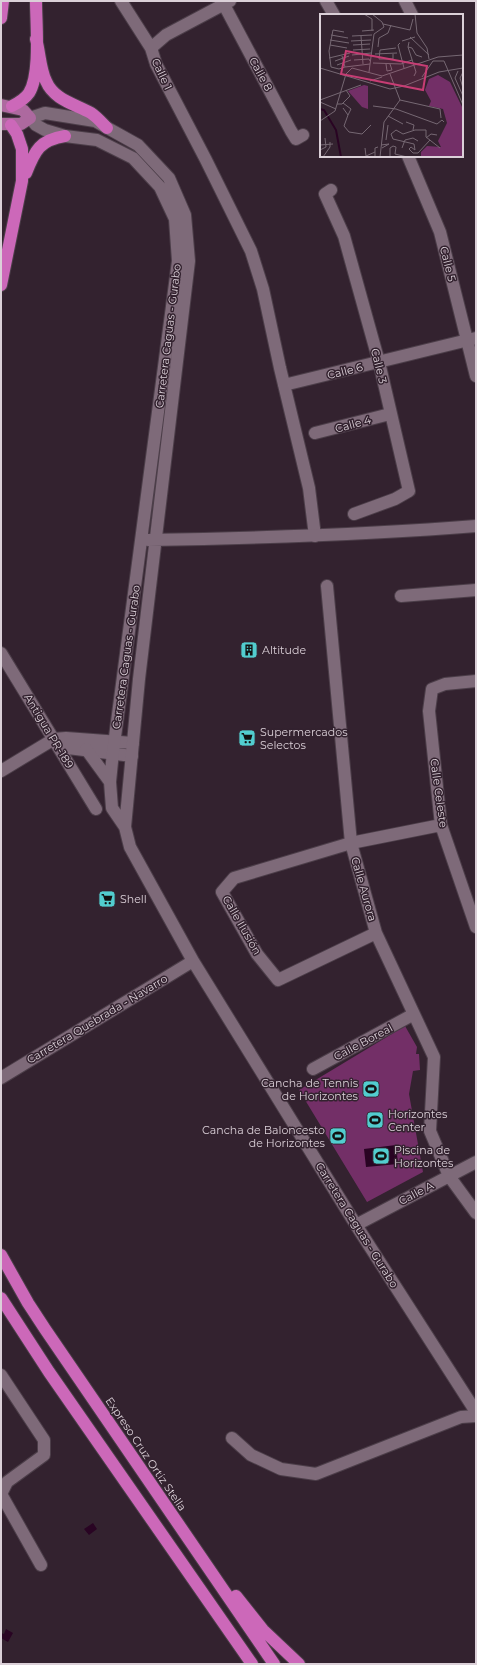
<svg xmlns="http://www.w3.org/2000/svg" width="477" height="1665" viewBox="0 0 477 1665" font-family="Montserrat,sans-serif">
	<rect width="100%" height="100%" fill="#33222f"/>
	<path fill="#732f67" d="M405 1026 417 1047 416 1054H419L420 1070 413 1071 409 1094 423 1172 367 1202 299 1090Z"/>
	<path fill="#290423" d="M396 1145 398 1164 366 1167 364 1149Z
		M93 1523 97 1529 89 1535 84 1529Z
		M6 1629 13 1633 8 1642 1 1638V1633L4 1634Z"/>
	<g fill="none" stroke-linecap="round" stroke-linejoin="round">
		<g stroke="#4c3e49" stroke-width="14">
			<path id="street" d="M121 1 151 48
				M222 1 291 131 296 139 303 135
				M230 1 166 35 151 48 156 64 206 160 251 251 263 289 280 368 309 488 315 536
				M326 1 334 15
				M405 1 412 15
				M408 156 440 232 476 376
				M331 190 325 194 344 236 379 362 409 491 395 499 354 514
				M284 385 476 338
				M315 433 390 414
				M327 586 351 843 376 933 434 1057 430 1131 449 1176 476 1213
				M401 596 476 590
				M1 653 96 809
				M476 681 445 684 432 689 429 711 441 825 476 927
				M132 756 68 748 54 739 66 738 133 743
				M1 771 54 739
				M376 933 278 980 257 954 222 892 234 878 351 843 441 825
				M313 1069 414 1014
				M356 1225 476 1162
				M1 1375 44 1440V1455L7 1482 1 1494 41 1565
				M232 1438 251 1455 281 1469 316 1474 461 1417 476 1416"/>
		</g>
		<g stroke="#4c3e49" stroke-width="14">
			<path id="secondary" d="M148 540C257 538 367 535 476 526
				M86 749 110 782
				M125 827 139 679 189 261 185 215 169 178 138 145 95 121 45 113 30 118 36 125 45 130 65 136 97 140 133 158 160 187 175 219 178 261 113 752 110 782 112 808 125 827 130 847 193 961 356 1225 476 1412
				M1 1078 193 961"/>
		</g>
		<g stroke="#4c3e49" stroke-width="14">
			<path id="primary" d="M1 105 23 110 30 118 21 124H1"/>
		</g>
		<g stroke="#4c3e49" stroke-width="14">
			<path id="highway" d="M1 18 3 1
				M36 39C40 53 40 69 46 81 54 100 75 104 91 113 97 117 102 123 107 128
				M12 106C18 103 25 99 29 93 41 74 36 24 36 1
				M26 173C35 150 40 140 65 136
				M1 285 22 181V149L17 134 11 125
				M1 1255 28 1303 45 1329 274 1664
				M1 1298 49 1372 252 1664
				M236 1596 263 1630 299 1664"/>
		</g>
		<use href="#street" stroke="#7e6a79" stroke-width="12"/>
		<use href="#secondary" stroke="#7e6a79" stroke-width="12"/>
		<use href="#primary" stroke="#ad699f" stroke-width="12"/>
		<use href="#highway" stroke="#cc68b9" stroke-width="12"/>
	</g>
	<defs>
		<g id="building-square" transform="scale(0.9)"><rect x="-9" y="-9" width="18" height="18" rx="4" fill="#52cdcf" stroke="#33222f"/><path d="M-4-6H4V6H1V3H-1V6H-4ZM-2.5-4.3h1.7v1.8h-1.7ZM.8-4.3h1.7v1.8H.8ZM-2.5-1h1.7V.8h-1.7ZM.8-1h1.7V.8H.8Z" fill="#111"/></g>
		<g id="supermarket-square" transform="scale(0.9)"><rect x="-9" y="-9" width="18" height="18" rx="4" fill="#52cdcf" stroke="#33222f"/><path d="M-6-5.5h2.5l.6 2H6L4.5 2H-2.5L-4.4-4H-6ZM-1.5 3.2a1.3 1.3 0 1 0 .1 0ZM3 3.2a1.3 1.3 0 1 0 .1 0Z" fill="#111"/></g>
		<g id="stadium-square" transform="scale(0.9)"><rect x="-9" y="-9" width="18" height="18" rx="4" fill="#52cdcf" stroke="#33222f"/><path d="M0-5a6.5 5 0 1 0 0 10a6.5 5 0 1 0 0-10ZM-3.5-1.8h7v3.6h-7Z" fill="#111"/></g>
	</defs>
	<g fill-rule="evenodd">
		<use href="#building-square" x="249" y="650"/>
		<use href="#supermarket-square" x="247" y="738"/>
		<use href="#supermarket-square" x="107" y="899"/>
		<use href="#stadium-square" x="371" y="1089"/>
		<use href="#stadium-square" x="375" y="1120"/>
		<use href="#stadium-square" x="338" y="1136"/>
		<use href="#stadium-square" x="381" y="1156"/>
	</g>
	<g text-anchor="middle" stroke-width="3" stroke-linejoin="round" paint-order="stroke">
		<g font-size="11" fill="#dbd0d8" stroke="#33222f">
			<text transform="translate(162 74) rotate(65)" y="4">Calle 1</text>
			<text transform="translate(261 74) rotate(62)" y="4">Calle 8</text>
			<text transform="translate(448 264) rotate(76)" y="4">Calle 5</text>
			<text transform="translate(168 336) rotate(-83)" y="4">Carretera Caguas - Gurabo</text>
			<text transform="translate(379 366) rotate(76)" y="4">Calle 3</text>
			<text transform="translate(345 371) rotate(-14)" y="4">Calle 6</text>
			<text transform="translate(353 424) rotate(-15)" y="4">Calle 4</text>
			<text transform="translate(126 657) rotate(-82)" y="4">Carretera Caguas - Gurabo</text>
			<text transform="translate(49 731) rotate(59)" y="4">Antigua PR-189</text>
			<text transform="translate(439 793) rotate(82)" y="4">Calle Celeste</text>
			<text transform="translate(364 889) rotate(74)" y="4">Calle Aurora</text>
			<text transform="translate(242 925) rotate(60)" y="4">Calle Ilusión</text>
			<text transform="translate(97 1019) rotate(-31)" y="4">Carretera Quebrada - Navarro</text>
			<text transform="translate(363 1042) rotate(-28)" y="4">Calle Boreal</text>
			<text transform="translate(416 1193) rotate(-28)" y="4">Calle A</text>
			<text transform="translate(357 1225) rotate(58)" y="4">Carretera Caguas - Gurabo</text>
			<text transform="translate(146 1454) rotate(56)" y="4">Expreso Cruz Ortiz Stella</text>
		</g>
		<g font-size="11" fill="#dbd0d8" stroke="#33222f" text-anchor="start">
			<text x="262" y="654">Altitude</text>
			<text x="260" y="736">Supermercados<tspan x="260" dy="13">Selectos</tspan></text>
			<text x="120" y="903">Shell</text>
			<text x="358" y="1087" text-anchor="end">Cancha de Tennis<tspan x="358" dy="13">de Horizontes</tspan></text>
			<text x="388" y="1118">Horizontes<tspan x="388" dy="13">Center</tspan></text>
			<text x="325" y="1134" text-anchor="end">Cancha de Baloncesto<tspan x="325" dy="13">de Horizontes</tspan></text>
			<text x="394" y="1154">Piscina de<tspan x="394" dy="13">Horizontes</tspan></text>
		</g>
	</g>
	<g transform="translate(320 14)">
		<rect width="143" height="143" fill="#33222f"/>
		<path d="M118 61 130 68 143 95V143H101V138L107 132 121 133 118 127 127 109 123 95 109 92 111 87 105 76 109 65ZM44 71 48 72V95L42 93 28 77Z" fill="#732f67"/>
		<path fill="none" stroke="#290423" stroke-width="2" d="M0 95 4 96 16 116 21 143"/>
		<path fill="none" stroke="#766873" stroke-width="1" d="M44 0 52 5V17M95 0 97 19 107 34 109 45M63 10 90 16 93 5M42 17 54 16M24 18 13 16 9 37 11 53 19 55 25 53M11 21 28 24M32 22 52 21M41 22 43 50M90 23 109 41M10 26 29 29M31 27 51 26M82 27 95 23M89 28 88 33 96 58 94 62M80 29 78 31 84 54M10 31 27 34M33 31 50 30M58 33 59 24 68 19 71 11M88 33 92 34 96 41 102 43M33 36 50 35M55 40 77 39M73 40V45H59L60 36 76 34M32 41 51 39M22 42 25 53 50 50M9 44 30 39M34 46 49 45 50 47M15 47 29 42M53 49 81 50 92 46M66 50 67 57 72 56 70 50M17 51 31 46M0 54 70 75 84 72 119 58 143 54M138 57 135 64 143 82M49 58 54 20 64 13 62 8 52 0M143 58 140 64 143 74M102 63 113 47H124L143 91M50 67 62 63M0 86 41 71M80 86 120 95 121 104M0 88 16 95M23 89 31 95 28 101M17 90H22L30 82 26 76M53 92 76 95 117 110 122 106 124 108M23 94 28 101 24 112 29 118 42 120 51 111M68 102 83 110M0 107 15 97 26 60 32 54 62 62 118 43 143 41M86 108 94 111 93 116M71 120 73 125 94 130 95 136 91 133 89 135 93 139H98L110 126M71 120 76 116 83 120 95 116H106V123L120 134M106 124 111 120 117 121M66 126 68 111M0 131 13 130M61 131 69 130 62 134M45 134 46 142 55 138M82 134 85 126 93 124 98 127M0 136 6 133 5 124M3 143 10 133V128M55 143V134L58 133M60 143 64 108 80 86 70 60M70 143V134L73 132 76 133 75 140 87 143"/>
		<path fill="#c73d74" fill-opacity="0.15" stroke="#c73d74" stroke-width="2" d="M26 37 107 52 103 76 21 60Z"/>
		<rect width="143" height="143" fill="none" stroke="#dbd0d8" stroke-width="2"/>
	</g>
	<rect width="477" height="1665" fill="none" stroke="#dbd0d8" stroke-width="4"/>
</svg>
